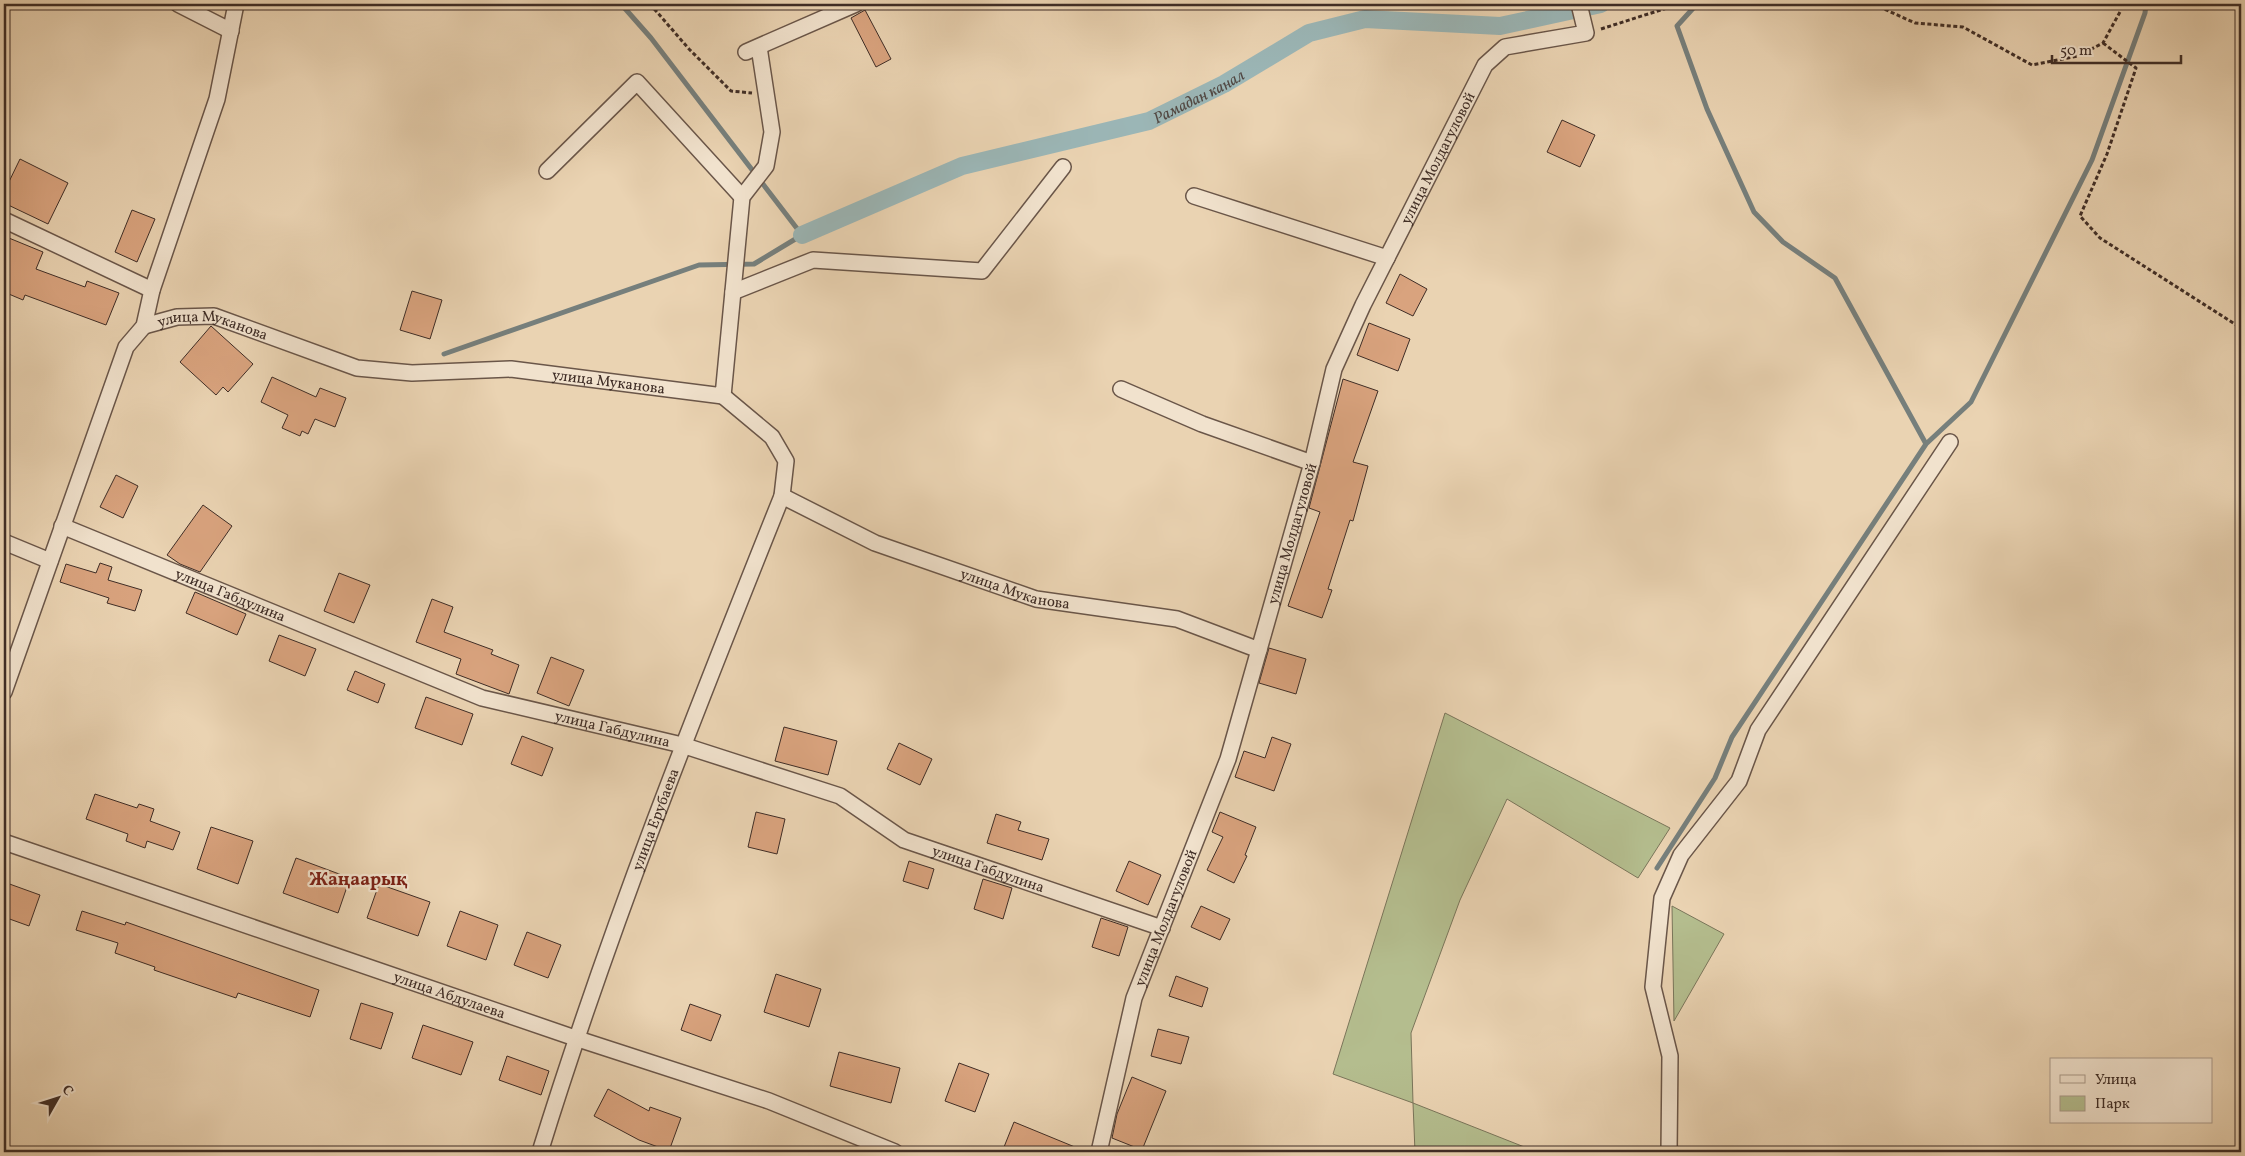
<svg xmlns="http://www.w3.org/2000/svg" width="2245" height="1156" viewBox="0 0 2245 1156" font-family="Vollkorn,serif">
	<rect width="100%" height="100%" fill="#ead3b2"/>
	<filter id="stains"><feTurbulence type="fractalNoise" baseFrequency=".004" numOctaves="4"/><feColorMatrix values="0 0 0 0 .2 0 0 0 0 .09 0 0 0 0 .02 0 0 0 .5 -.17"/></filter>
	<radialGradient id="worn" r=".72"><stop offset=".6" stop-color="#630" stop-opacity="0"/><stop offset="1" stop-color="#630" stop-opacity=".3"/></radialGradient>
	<path fill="#b4bd8e" stroke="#7a755a" d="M1445 713 1670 828 1638 878 1507 799 1460 900 1411 1033 1413 1103 1537 1152H1415L1413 1103 1333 1074Z
		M1672 906 1724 934 1674 1021Z"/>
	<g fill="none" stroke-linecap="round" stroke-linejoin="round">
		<path stroke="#767f7c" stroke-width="5" d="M444 354 699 265 754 264 802 235 651 38 621 4
			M1926 444 1971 402 2092 160 2145 13 2146 4
			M1657 868 1715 778 1732 737 1926 444 1835 278 1783 242 1754 212 1707 109 1677 26 1697 4"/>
		<path stroke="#9bb6b6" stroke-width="18" id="s1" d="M802 235 962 166 1149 121 1224 84 1309 33 1365 19 1500 26 1601 4"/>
	</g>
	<path fill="#d9a37e" stroke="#3f2d26" d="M865 10 891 59 876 67 851 18Z
		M1562 120 1595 135 1580 167 1547 152Z
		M20 159 68 183 48 224 4 203V192Z
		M132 210 155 219 137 262 115 252Z
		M4 236 43 252 36 269 85 287 87 281 119 293 106 325 25 295 23 300 4 292Z
		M1400 274 1427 289 1413 316 1386 303Z
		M412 291 442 300 430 339 400 330Z
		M1369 323 1410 339 1398 371 1357 355Z
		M211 326 253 364 228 392 223 387 216 395 180 362Z
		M272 377 316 397 320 388 346 398 335 427 315 419 308 434 302 431 300 436 282 428 288 415 261 402Z
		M1343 379 1378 391 1353 462 1368 466 1353 521 1350 520 1328 589 1332 590 1322 618 1288 606 1320 512 1309 508Z
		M116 475 138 486 123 518 100 507Z
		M203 505 232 526 200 572 180 564 167 555Z
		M100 563 112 567 108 580 142 590 135 611 107 603 109 598 60 582 66 564 96 573Z
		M339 573 370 585 354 623 324 611Z
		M195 592 246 614 237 635 186 613Z
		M432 599 453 607 444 632 493 650 491 654 519 665 509 694 456 674 461 659 416 642Z
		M279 635 316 649 305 676 269 661Z
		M1269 648 1306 659 1296 694 1259 683Z
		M551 657 584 670 569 706 537 693Z
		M355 671 385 684 378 703 347 690Z
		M426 697 473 714 462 745 415 728Z
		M784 727 837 741 828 775 775 761Z
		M522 736 553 748 542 776 511 764Z
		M1272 737 1291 744 1274 791 1235 777 1244 751 1265 758Z
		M899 743 932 759 920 785 887 769Z
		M95 794 137 808 139 804 154 809 150 821 180 832 173 850 147 841 145 848 126 841 128 834 86 819Z
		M756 812 785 819 777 854 748 847Z
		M1220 812 1256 827 1245 855 1247 856 1234 883 1207 870 1223 837 1212 832Z
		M996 814 1021 822 1018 830 1049 839 1042 860 987 843Z
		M211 827 253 841 238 884 197 869Z
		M296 858 350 878 338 913 283 893Z
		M909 861 934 869 928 889 903 881Z
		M1129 861 1161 875 1148 905 1116 891Z
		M983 879 1012 888 1003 919 974 909Z
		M4 882 40 895 29 926 4 917Z
		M379 884 430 902 418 936 367 918Z
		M1201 906 1230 919 1220 940 1191 927Z
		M82 911 125 925 126 922 319 990 310 1017 238 993 236 998 154 970 155 967 115 953 118 943 76 930Z
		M460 911 498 925 486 960 447 946Z
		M1101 918 1128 927 1119 956 1092 947Z
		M527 932 561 945 548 978 514 965Z
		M776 974 821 989 809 1027 764 1012Z
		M1176 976 1208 988 1202 1007 1169 996Z
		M361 1003 393 1013 381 1049 350 1039Z
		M690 1004 721 1015 711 1041 681 1030Z
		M423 1025 473 1042 461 1075 412 1058Z
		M1158 1029 1189 1037 1181 1064 1151 1056Z
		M839 1052 900 1068 891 1103 830 1086Z
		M507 1056 549 1071 541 1095 499 1080Z
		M959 1063 989 1074 975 1112 945 1101Z
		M1132 1077 1166 1091 1142 1150 1112 1138 1117 1114Z
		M608 1089 649 1111 650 1107 681 1118 669 1151 639 1140 594 1116Z
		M1014 1122 1087 1152H1002Z"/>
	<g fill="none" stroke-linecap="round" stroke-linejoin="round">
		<g stroke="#6a5649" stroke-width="18">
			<g id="street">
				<path d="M178 4 231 31"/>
				<path d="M746 52 856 4"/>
				<path d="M547 171 637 82 742 197"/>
				<path d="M1194 196 1387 258"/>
				<path d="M4 220 152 290"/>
				<path d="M733 292 813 260 982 271 1063 167"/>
				<path id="s2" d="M144 326 177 317 214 316 357 368 412 373 511 369 723 396 742 197 766 166 772 132 759 47"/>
				<path d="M1121 389 1202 424 1312 463"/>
				<path id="s3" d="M782 496 875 543 1036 599 1177 619 1259 650"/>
				<path id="s4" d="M62 526 482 698 682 745 840 796 904 840 1162 928"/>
				<path d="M4 542 50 561"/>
				<path d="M4 692 126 347 144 326 152 290 217 99 236 4"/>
				<path id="s5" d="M4 842 575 1038 769 1101 895 1152"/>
				<path id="s6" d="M540 1152C609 929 695 713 782 496L786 461 772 437 723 396"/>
				<path id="s7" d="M1099 1152 1134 998 1228 759 1312 463 1334 369 1363 305 1485 65 1505 47 1586 33 1579 4"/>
				<path d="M1669 1152 1670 1056 1653 987 1662 898 1681 855 1739 781 1758 730 1950 442"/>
			</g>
		</g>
		<path stroke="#3f2d26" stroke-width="3" stroke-dasharray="4 2.5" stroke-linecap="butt" d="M650 4 689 49 731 91 752 93
			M1873 4 1915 23 1963 27 2032 65 2078 56 2103 43 2121 10 2122 4
			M1601 29 1670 7 1707 8 1729 4
			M2103 43 2136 68 2107 154 2080 216 2100 238 2241 328"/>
		<use href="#street" stroke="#f1e2cd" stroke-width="15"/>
	</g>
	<g text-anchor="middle" stroke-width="4.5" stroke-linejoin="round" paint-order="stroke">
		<g font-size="15" fill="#3f2d26" stroke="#f1e2cd">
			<text dy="5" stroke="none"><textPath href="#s7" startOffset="1054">улица Молдагуловой</textPath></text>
			<text dy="5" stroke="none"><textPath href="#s2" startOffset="71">улица Муканова</textPath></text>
			<text dy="5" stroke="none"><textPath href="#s2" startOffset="476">улица Муканова</textPath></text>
			<text dy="5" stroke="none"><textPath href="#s7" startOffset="649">улица Молдагуловой</textPath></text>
			<text dy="5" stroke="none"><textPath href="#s3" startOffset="252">улица Муканова</textPath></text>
			<text dy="5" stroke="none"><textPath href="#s4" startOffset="182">улица Габдулина</textPath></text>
			<text dy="5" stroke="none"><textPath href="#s4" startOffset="588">улица Габдулина</textPath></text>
			<text dy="5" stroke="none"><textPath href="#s6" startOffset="352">улица Ерубаева</textPath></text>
			<text dy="5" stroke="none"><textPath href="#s4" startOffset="992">улица Габдулина</textPath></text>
			<text dy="5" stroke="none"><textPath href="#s7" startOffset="244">улица Молдагуловой</textPath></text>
			<text dy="5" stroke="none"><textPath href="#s5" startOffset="471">улица Абдулаева</textPath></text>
		</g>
		<g font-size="16" font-style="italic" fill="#514843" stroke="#f1e2cd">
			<text dy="6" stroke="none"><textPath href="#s1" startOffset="422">Рамадан канал</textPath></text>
		</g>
		<g font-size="18" font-weight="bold" fill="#7a1f14" stroke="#f1e2cd">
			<text x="358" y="885">Жаңаарық</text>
		</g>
	</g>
	<rect width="2245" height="1156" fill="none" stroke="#ead3b2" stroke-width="20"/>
	<rect x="5" y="5" width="2235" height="1146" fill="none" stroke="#3f2d26" stroke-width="2.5"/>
	<rect x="10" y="10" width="2225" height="1136" fill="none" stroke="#3f2d26"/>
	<rect x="2050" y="1058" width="162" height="65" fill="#f1e2cd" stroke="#aa9a8a"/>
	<rect x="2060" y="1075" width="25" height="8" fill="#f1e2cd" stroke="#aa9a8a"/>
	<text x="2095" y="1084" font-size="15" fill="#3f2d26">Улица</text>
	<rect x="2060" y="1096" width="25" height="15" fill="#b4bd8e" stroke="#aa9a8a"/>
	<text x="2095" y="1108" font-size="15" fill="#3f2d26">Парк</text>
	<g transform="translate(58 1098) rotate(51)" stroke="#f1e2cd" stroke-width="4" paint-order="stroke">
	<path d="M0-4L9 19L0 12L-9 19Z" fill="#3f2d26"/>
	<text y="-8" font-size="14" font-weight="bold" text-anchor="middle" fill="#3f2d26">С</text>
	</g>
	<path d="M2052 55v8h129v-8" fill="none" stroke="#3f2d26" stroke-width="2.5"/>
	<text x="2060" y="55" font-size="15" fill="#3f2d26" stroke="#f1e2cd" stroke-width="4" paint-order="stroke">50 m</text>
	<rect width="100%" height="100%" filter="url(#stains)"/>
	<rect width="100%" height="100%" fill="url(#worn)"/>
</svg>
